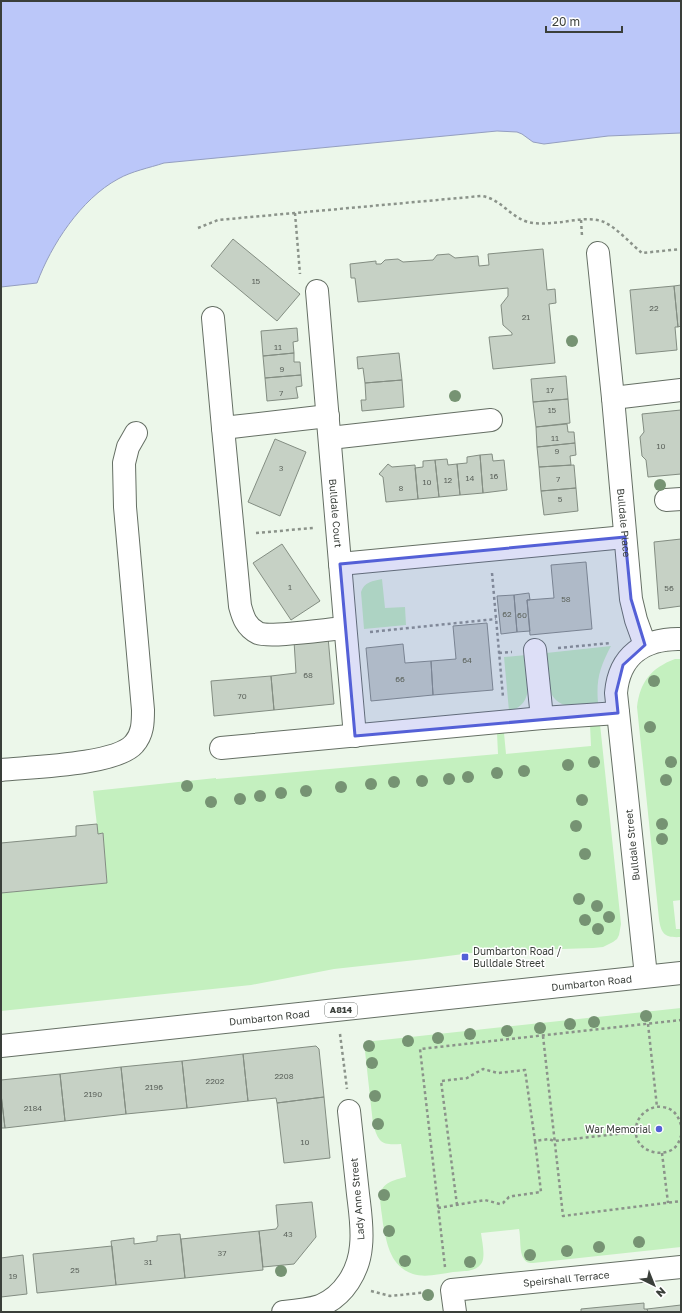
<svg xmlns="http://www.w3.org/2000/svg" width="682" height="1313" viewBox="0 0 682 1313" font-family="'Golos Text',sans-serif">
	<rect width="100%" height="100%" fill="#ecf7ea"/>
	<path fill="#c4f0bf" d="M382 579 385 608 405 607 406 625 364 629 361 592C364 582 373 581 382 579Z
		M611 646C600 667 596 679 598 703 588 704 576 707 566 705 544 701 547 669 546 653Z
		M526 655C527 676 536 705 509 711L504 657Z
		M675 659H681V900L673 901 676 929H681V937C665 938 661 934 659 919L637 707C640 682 651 668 675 659Z
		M600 724 621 924 619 935 617 939 613 942 603 947 593 948 498 951 471 953 425 959 334 969 251 985 1 1011V893L107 883 103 834H98L93 791 216 778V779L498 754 497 733H504L506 754 591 746 590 725Z
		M681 1008V1247L533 1263C530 1263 526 1263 524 1259 519 1253 521 1237 519 1229L481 1233C482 1241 486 1258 481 1264 476 1272 462 1271 453 1272 440 1274 425 1278 413 1274 390 1266 387 1244 383 1224 382 1214 380 1205 380 1196 382 1182 394 1180 406 1177L401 1144C382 1145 379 1144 373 1124L364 1042Z"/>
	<path fill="#bbc7f9" stroke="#949ec0" d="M1 1H681V133L608 136 544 144 533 142 522 134 517 132 497 131 164 163C149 168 132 171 118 179 81 199 51 245 37 283L1 287Z"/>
	<path fill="#c6d1c5" stroke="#838d82" d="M233 239 300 294 277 321 211 266Z
		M543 249 547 290 555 289 556 303 549 304 555 363 493 369 489 337 512 335V333L503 325 501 305 508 296V288L358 302 355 278H351L350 264 376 261V264H381L385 260 398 259 403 262 433 260 437 255 449 254 455 258 478 256 479 266 489 265 488 254Z
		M681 285V326L678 327 674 286Z
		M674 286 678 327H675L677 350 636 354 630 290Z
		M297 328 298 341 293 342 294 353 263 356 261 331Z
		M294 353V362H300L301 375 265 378 263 356Z
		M399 353 402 380 365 383 363 368 358 369 357 357Z
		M301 375 302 386 296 387 298 398 267 401 265 378Z
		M566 376 568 399 533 402 531 379Z
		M402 380 404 407 362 411 361 400H366L365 383Z
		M568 399 570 423 536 427 533 402Z
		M681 410V474L648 477 646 460 642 456 640 437 644 432 642 414Z
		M567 424 568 432H574L575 443 537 447 536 427Z
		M275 439 306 452 280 516 248 502Z
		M575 443 576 455 570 456 571 465 539 467 537 447Z
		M492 454 493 461 504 460 507 490 483 493 480 455Z
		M480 455 483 493 460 495 457 464 467 463V457Z
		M447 459 448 465 457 464 460 495 439 497 435 460Z
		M435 460 439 497 418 499 415 468 423 467V461Z
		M388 464 392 467 415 465 418 499 386 502 383 477 379 474Z
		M574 465 576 488 541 491 539 467Z
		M576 488 578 511 544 515 541 491Z
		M681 539V606L659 609 654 542Z
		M282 544 320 601 291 620 253 563Z
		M586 562 592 629 530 635 527 600 554 598 551 565Z
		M529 593 530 600H527L530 631 517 632 514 595Z
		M514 595 517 632 501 634 497 596Z
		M487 623 493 690 433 695 431 661 456 659 453 626Z
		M328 637 334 704 274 710 271 676 296 673 294 641Z
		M403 644 405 663 431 661 433 695 371 701 366 648Z
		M271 676 274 710 214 716 211 681Z
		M97 824 98 834 103 833 107 883 1 893V843L76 836V826Z
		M316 1046 319 1049 324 1097 277 1103 276 1098 248 1101 243 1054Z
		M243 1054 248 1101 187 1108 182 1061Z
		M182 1061 187 1108 126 1114 121 1067Z
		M121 1067 126 1114 65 1121 60 1074Z
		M60 1074 65 1121 5 1128 1 1094V1080Z
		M1 1094 5 1128H1Z
		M324 1097 330 1158 284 1163 277 1103Z
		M312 1202 316 1237 294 1264 263 1267 259 1231 276 1229 278 1226 276 1205Z
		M259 1231 263 1270 185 1278 181 1239Z
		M180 1234 185 1278 116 1285 111 1241 134 1238V1244L157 1241V1236Z
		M112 1246 116 1285 37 1293 33 1254Z
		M23 1255 27 1294 1 1297V1258Z
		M644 1303V1309H647L648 1312H581V1309Z
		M681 1305V1312H648L647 1309Z"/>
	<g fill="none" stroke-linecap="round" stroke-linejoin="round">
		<g stroke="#656f64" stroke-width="24">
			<g id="minor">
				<path id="s1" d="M598 253 613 398 631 599 636 620 645 645"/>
				<path id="s2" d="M317 291 346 634 355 736"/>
				<path d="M213 318 223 428"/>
				<path d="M613 398 681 390"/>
				<path d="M328 416 223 428 240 606C243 617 246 627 258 633 269 638 329 629 345 628"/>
				<path d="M330 438 491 420"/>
				<path d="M666 500 681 499"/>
				<path d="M340 564 625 537"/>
				<path d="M535 650 542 718"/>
				<path d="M221 748 542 718 618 713"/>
				<path d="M1 770C30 767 116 765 134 744 143 734 143 722 143 710L125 507 124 463 128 447 136 433"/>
				<path d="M646 976 616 693C619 656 644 638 681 639"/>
				<path d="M283 1312C295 1311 308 1310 320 1306 344 1296 359 1271 361 1246 363 1229 360 1211 358 1194 355 1166 352 1139 349 1111"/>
				<path id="s3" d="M455 1312 452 1290 681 1267"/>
			</g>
		</g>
		<g stroke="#656f64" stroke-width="24">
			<g id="major">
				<path id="s4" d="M1 1046 681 973"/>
			</g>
		</g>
		<path stroke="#8b938a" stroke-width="2.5" stroke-dasharray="3 3" stroke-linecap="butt" d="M295 213 300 274
			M581 220 582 236
			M198 228 218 220 481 196C500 198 510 217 528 222 539 225 551 223 562 222 575 220 592 217 604 222 617 228 631 244 642 253L681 249
			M256 533 313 528
			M492 573 503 697
			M370 632 496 619
			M558 648 611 643
			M499 653 512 652
			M648 1024 657 1107
			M340 1034 347 1089
			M543 1036 563 1216 681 1201
			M681 1125C678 1115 673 1108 662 1107 656 1106 650 1108 645 1112 634 1120 632 1138 643 1147 653 1155 670 1155 677 1145 679 1142 680 1139 681 1136
			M662 1153 668 1203
			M457 1205 441 1081 467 1078 483 1069 498 1073 525 1070 535 1141
			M438 1208 485 1200 500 1204 503 1203 509 1197 513 1196 541 1192 535 1141 549 1139 554 1141 635 1132
			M445 1267 420 1049 681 1020
			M371 1291 390 1296 429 1292"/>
		<use href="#minor" stroke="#fff" stroke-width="22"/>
		<use href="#major" stroke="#fff" stroke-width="22"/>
	</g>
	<g fill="#769373">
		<circle cx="572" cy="341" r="6"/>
		<circle cx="455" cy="396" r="6"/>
		<circle cx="660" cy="485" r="6"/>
		<circle cx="654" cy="681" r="6"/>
		<circle cx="650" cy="727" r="6"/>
		<circle cx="594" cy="762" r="6"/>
		<circle cx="671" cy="762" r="6"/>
		<circle cx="568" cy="765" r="6"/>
		<circle cx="524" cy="771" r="6"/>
		<circle cx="497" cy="773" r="6"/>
		<circle cx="468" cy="777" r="6"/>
		<circle cx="449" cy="779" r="6"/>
		<circle cx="666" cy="780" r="6"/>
		<circle cx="422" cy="781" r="6"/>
		<circle cx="394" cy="782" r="6"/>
		<circle cx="371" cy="784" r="6"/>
		<circle cx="187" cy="786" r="6"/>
		<circle cx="341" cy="787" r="6"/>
		<circle cx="306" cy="791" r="6"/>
		<circle cx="281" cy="793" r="6"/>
		<circle cx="260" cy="796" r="6"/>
		<circle cx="240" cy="799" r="6"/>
		<circle cx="582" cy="800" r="6"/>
		<circle cx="211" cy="802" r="6"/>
		<circle cx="662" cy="824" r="6"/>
		<circle cx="576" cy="826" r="6"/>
		<circle cx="662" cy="839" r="6"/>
		<circle cx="585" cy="854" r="6"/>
		<circle cx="579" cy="899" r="6"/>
		<circle cx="597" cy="906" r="6"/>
		<circle cx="609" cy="917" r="6"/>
		<circle cx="585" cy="920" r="6"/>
		<circle cx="598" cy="929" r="6"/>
		<circle cx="646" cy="1016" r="6"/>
		<circle cx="594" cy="1022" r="6"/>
		<circle cx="570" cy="1024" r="6"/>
		<circle cx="540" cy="1028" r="6"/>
		<circle cx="507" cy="1031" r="6"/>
		<circle cx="470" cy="1034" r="6"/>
		<circle cx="438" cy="1038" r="6"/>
		<circle cx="408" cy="1041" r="6"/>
		<circle cx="369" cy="1046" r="6"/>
		<circle cx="372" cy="1063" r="6"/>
		<circle cx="375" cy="1096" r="6"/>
		<circle cx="378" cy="1124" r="6"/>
		<circle cx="384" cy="1195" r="6"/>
		<circle cx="389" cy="1231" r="6"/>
		<circle cx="639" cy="1242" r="6"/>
		<circle cx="599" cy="1247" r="6"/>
		<circle cx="567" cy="1251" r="6"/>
		<circle cx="530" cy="1255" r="6"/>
		<circle cx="405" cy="1261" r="6"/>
		<circle cx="470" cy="1262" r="6"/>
		<circle cx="281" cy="1271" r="6"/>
		<circle cx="428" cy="1295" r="6"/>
	</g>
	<path fill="#5460d7" fill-opacity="0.2" stroke="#5460d7" stroke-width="3" stroke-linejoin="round" d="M625 537 631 599 645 645 623 665 616 693 618 713 355 736 340 564Z"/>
	<g fill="#5460d7" stroke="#fff" stroke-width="1.5">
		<rect x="461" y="953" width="8" height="8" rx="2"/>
		<circle cx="659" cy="1129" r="4"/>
	</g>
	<g text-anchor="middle" stroke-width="3" stroke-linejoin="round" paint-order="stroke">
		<g font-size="8" fill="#5d645d">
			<text x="256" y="284">15</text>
			<text x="654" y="311">22</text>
			<text x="526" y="320">21</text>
			<text x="278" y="350">11</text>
			<text x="282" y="372">9</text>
			<text x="550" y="393">17</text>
			<text x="281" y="396">7</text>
			<text x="552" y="413">15</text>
			<text x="555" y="441">11</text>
			<text x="661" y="449">10</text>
			<text x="557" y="454">9</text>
			<text x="281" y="471">3</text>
			<text x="494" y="479">16</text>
			<text x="470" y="481">14</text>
			<text x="558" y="482">7</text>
			<text x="448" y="483">12</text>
			<text x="427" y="485">10</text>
			<text x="401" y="491">8</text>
			<text x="560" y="502">5</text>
			<text x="290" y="590">1</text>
			<text x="669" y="591">56</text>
			<text x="566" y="602">58</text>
			<text x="507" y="617">62</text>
			<text x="522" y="618">60</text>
			<text x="467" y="663">64</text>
			<text x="308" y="678">68</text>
			<text x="400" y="682">66</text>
			<text x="242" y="699">70</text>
			<text x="284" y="1079">2208</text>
			<text x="215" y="1084">2202</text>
			<text x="154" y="1090">2196</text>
			<text x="93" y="1097">2190</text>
			<text x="33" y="1111">2184</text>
			<text x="305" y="1145">10</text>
			<text x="288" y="1237">43</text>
			<text x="222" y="1256">37</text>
			<text x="148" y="1265">31</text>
			<text x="75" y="1273">25</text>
			<text x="13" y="1279">19</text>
		</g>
		<rect fill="#fff" stroke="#757975" stroke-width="1" x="325" y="1003" width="32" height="14" rx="3"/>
		<g font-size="9" font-weight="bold" fill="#3a3f3a">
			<text x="341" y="1013">A814</text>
		</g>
		<g font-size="10" fill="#3a3f3a" stroke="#fff">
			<text dy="4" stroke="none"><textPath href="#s2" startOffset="223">Bulldale Court</textPath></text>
			<text dy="4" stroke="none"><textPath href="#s1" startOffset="271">Bulldale Place</textPath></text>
			<text transform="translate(632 845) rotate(-96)" y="4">Bulldale Street</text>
			<text dy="4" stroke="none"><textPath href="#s4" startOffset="594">Dumbarton Road</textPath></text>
			<text dy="4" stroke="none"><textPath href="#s4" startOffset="270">Dumbarton Road</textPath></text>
			<text transform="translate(357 1199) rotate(-95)" y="4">Lady Anne Street</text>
			<text dy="4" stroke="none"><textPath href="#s3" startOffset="137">Speirshall Terrace</textPath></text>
		</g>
		<g font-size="10" fill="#3a3f3a" stroke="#fff" text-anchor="start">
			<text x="473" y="955">Dumbarton Road /<tspan x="473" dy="12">Bulldale Street</tspan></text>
			<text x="651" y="1133" text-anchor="end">War Memorial</text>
		</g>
	</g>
	<rect width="682" height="1313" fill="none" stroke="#3a3f3a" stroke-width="4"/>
	<g transform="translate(654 1285) rotate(137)" stroke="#ffffff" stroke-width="3" paint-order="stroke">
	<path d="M0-3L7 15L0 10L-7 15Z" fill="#3a3f3a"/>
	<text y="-6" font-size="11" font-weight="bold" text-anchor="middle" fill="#3a3f3a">N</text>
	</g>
	<path d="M546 26v6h76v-6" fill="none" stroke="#3a3f3a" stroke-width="2"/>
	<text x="552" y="26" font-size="12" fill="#3a3f3a" stroke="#ffffff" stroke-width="3" paint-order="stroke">20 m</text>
</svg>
